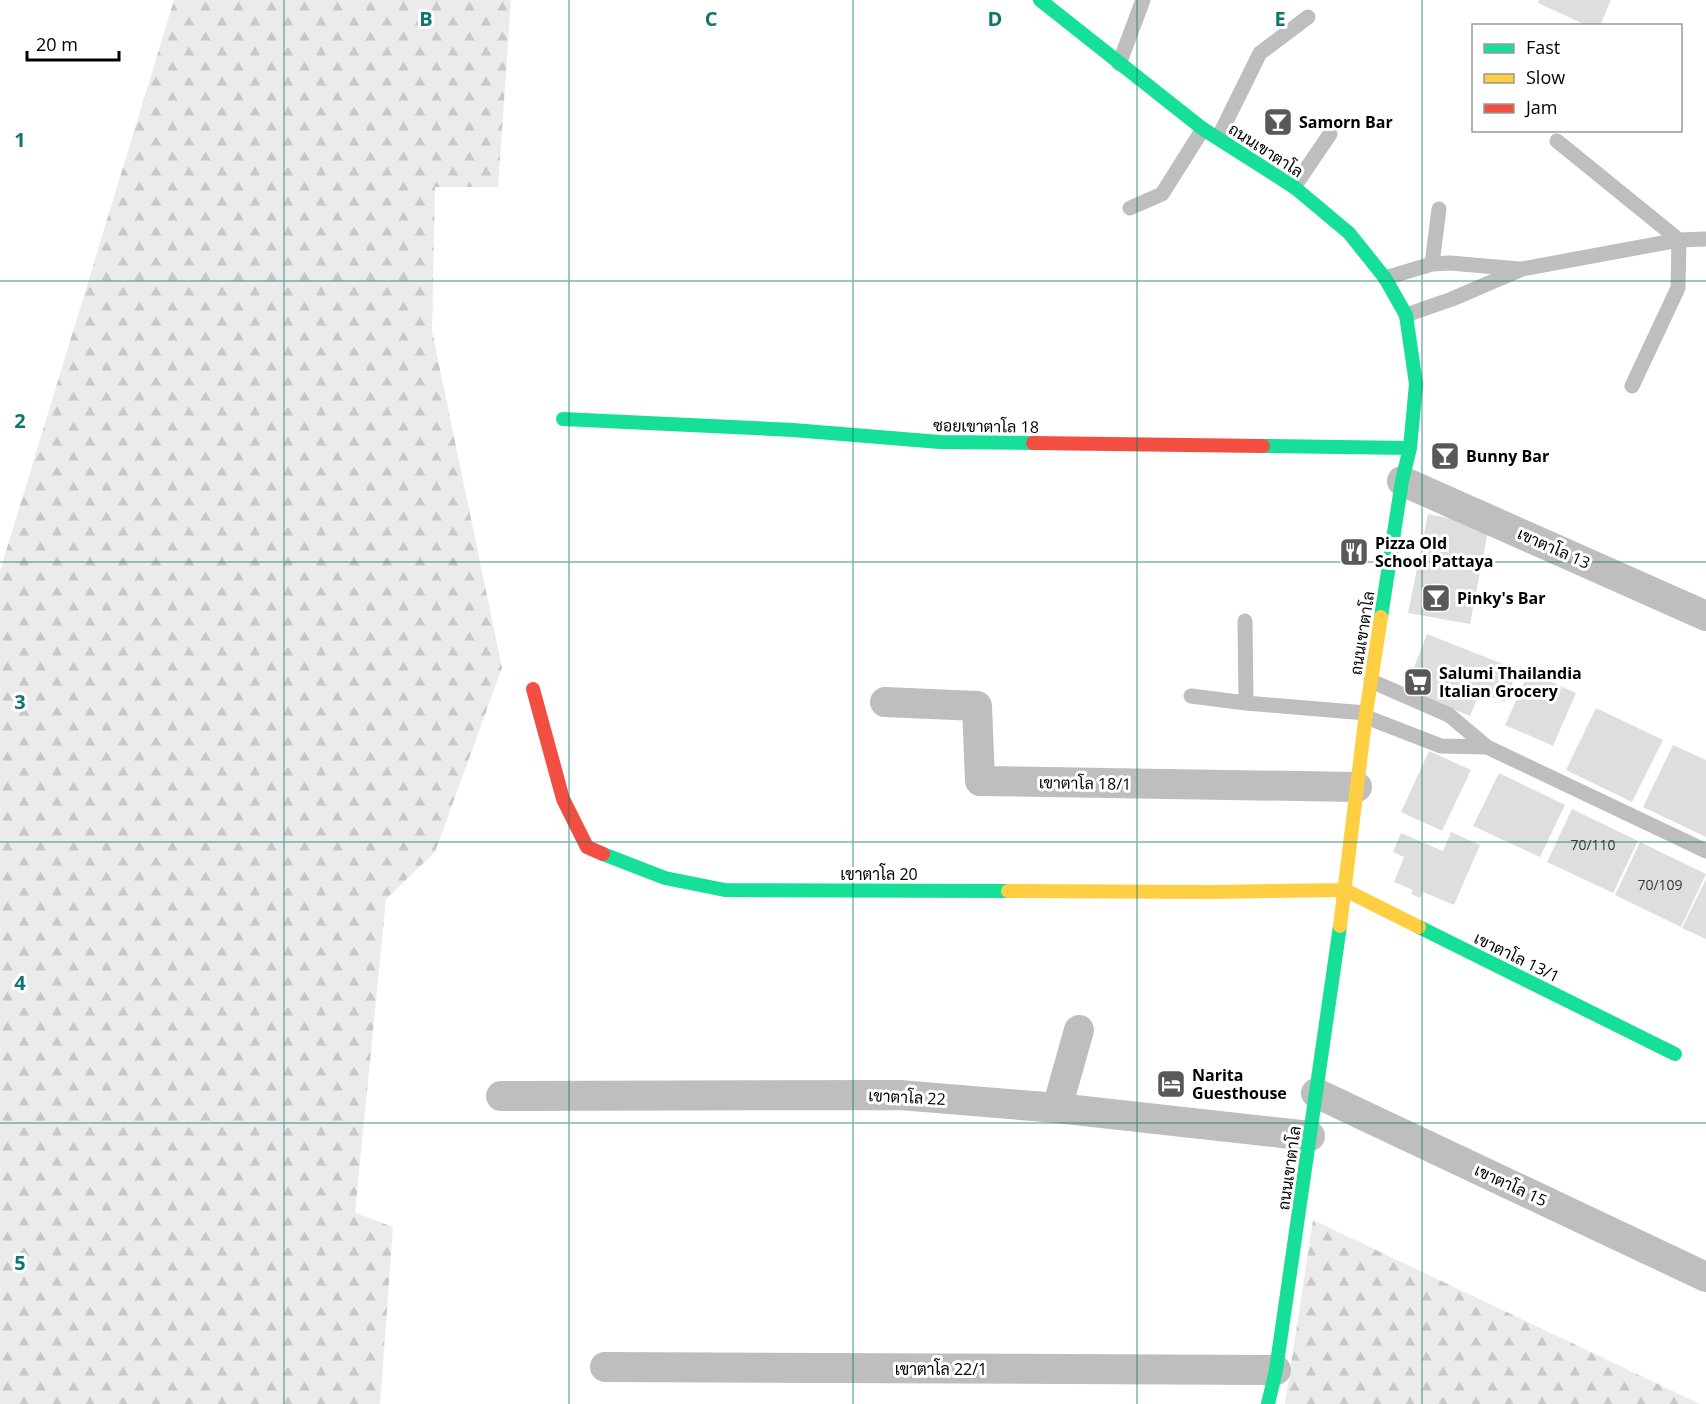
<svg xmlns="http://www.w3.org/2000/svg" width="1706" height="1404" viewBox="0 0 1706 1404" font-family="'Open Sans',Sarabun,sans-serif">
	<defs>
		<pattern id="forest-firs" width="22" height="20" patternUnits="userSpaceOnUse" patternTransform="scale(1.5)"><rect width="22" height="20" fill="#ebebeb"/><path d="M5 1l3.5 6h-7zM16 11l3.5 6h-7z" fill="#c8c8c8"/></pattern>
	</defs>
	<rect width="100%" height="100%" fill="#fff"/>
	<path fill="url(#forest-firs)" d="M174 0H511L498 187H435L432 331 502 668 435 852 386 899 355 1213 393 1227 380 1404H0V571Z
		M1313 1220 1700 1404H1285Z"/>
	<path fill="#dedede" d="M1539 0H1611L1600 26H1588L1538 3Z
		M1428 514 1489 526 1470 624 1408 613Z
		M1427 634 1518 670 1505 702 1480 692 1470 716 1405 690Z
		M1529 672 1576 693 1553 746 1505 725Z
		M1596 708 1663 740 1632 802 1566 770Z
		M1673 745 1706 760V837L1643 807Z
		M1429 751 1471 770 1442 831 1401 812Z
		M1499 773 1565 805 1540 857 1473 826Z
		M1572 809 1638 841 1613 893 1547 862Z
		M1451 832 1480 845 1454 905 1423 892 1420 898 1411 894 1413 890 1394 882 1404 857 1393 852 1401 833 1443 851Z
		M1640 842 1706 874 1681 927 1615 895Z
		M1706 879V939L1682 928Z"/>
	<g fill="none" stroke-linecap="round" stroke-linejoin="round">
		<path stroke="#bebebe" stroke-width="15" d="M1119 64 1143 0
			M1218 138 1260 53 1308 17
			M1557 141 1679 240 1706 239
			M1294 187 1330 134
			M1130 208 1162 194 1203 129
			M1432 264 1439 209
			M1385 278 1432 264 1450 263 1519 269
			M1406 315 1452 299 1522 269 1679 240 1678 288 1632 386
			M1245 621 1246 703
			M1371 681 1449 715 1487 747 1706 851
			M1191 696 1246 703 1366 713
			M1366 717 1441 746 1487 747"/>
		<path stroke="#bebebe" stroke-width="30" d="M1402 481 1706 616
			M885 702 977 706 980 781 1357 787
			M1316 1093 1706 1277
			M501 1096 900 1095 1057 1108 1310 1136
			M1057 1108 1079 1030
			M605 1367 1276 1370"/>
		<path stroke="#16e098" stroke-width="14" d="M1040 0 1203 129 1294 187 1349 233 1385 278 1406 315 1416 384 1410 448 1402 481 1381 617
			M563 419 793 430 940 442 1033 443
			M1263 446 1410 448
			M603 854 665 878 725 890 1008 891
			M1419 927 1675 1054
			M1268 1404 1276 1370 1340 926"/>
		<path stroke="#ffcf43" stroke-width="14" d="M1008 891 1210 892 1345 890 1419 927
			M1340 926 1366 713 1381 617"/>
		<path stroke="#f24e42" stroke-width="14" d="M1033 443 1263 446
			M533 689 563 799 587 847 603 854"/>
	</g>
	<path fill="none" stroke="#0f766e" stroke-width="1.5" stroke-opacity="0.55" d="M284 0V1404M569 0V1404M853 0V1404M1137 0V1404M1422 0V1404M0 281H1706M0 562H1706M0 842H1706M0 1123H1706"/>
	<defs>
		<g id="bar-square" transform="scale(1.5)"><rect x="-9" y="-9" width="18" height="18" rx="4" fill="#595959" stroke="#fff"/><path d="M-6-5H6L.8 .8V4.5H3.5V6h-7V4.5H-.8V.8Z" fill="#fff"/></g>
		<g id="restaurant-square" transform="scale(1.5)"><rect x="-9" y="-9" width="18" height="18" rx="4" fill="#595959" stroke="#fff"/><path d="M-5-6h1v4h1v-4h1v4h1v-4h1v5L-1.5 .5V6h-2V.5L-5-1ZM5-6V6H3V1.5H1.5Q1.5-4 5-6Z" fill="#fff"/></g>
		<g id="supermarket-square" transform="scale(1.5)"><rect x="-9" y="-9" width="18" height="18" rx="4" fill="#595959" stroke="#fff"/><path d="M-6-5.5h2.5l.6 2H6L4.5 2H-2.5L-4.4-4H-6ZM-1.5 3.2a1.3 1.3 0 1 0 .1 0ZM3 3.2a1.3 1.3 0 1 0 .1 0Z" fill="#fff"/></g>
		<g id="hotel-square" transform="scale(1.5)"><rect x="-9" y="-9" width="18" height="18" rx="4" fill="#595959" stroke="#fff"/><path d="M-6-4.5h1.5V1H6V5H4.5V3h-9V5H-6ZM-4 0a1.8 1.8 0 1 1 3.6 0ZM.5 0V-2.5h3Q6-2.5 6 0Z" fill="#fff"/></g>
	</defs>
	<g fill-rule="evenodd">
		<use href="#bar-square" x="1278" y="122"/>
		<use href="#bar-square" x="1445" y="456"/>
		<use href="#restaurant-square" x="1354" y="552"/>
		<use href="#bar-square" x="1436" y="598"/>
		<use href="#supermarket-square" x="1418" y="682"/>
		<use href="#hotel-square" x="1171" y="1084"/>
	</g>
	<g text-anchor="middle" stroke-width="6" stroke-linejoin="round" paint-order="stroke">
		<g font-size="14" fill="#383838">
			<text x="1593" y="850">70/110</text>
			<text x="1660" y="890">70/109</text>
		</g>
		<g font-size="16" font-weight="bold" fill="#000" stroke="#fff" text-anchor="start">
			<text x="1299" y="128">Samorn Bar</text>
			<text x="1466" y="462">Bunny Bar</text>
			<text x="1375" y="549">Pizza Old<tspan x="1375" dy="18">School Pattaya</tspan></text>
			<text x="1457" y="604">Pinky's Bar</text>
			<text x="1439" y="679">Salumi Thailandia<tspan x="1439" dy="18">Italian Grocery</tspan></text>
			<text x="1192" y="1081">Narita<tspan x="1192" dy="18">Guesthouse</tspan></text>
		</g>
		<g font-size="16" fill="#000" stroke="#fff">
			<text transform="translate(1266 150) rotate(33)" y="6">ถนนเขาตาโล</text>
			<text transform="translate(986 426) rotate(1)" y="6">ซอยเขาตาโล 18</text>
			<text transform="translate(1554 548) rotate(24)" y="6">เขาตาโล 13</text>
			<text transform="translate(1362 633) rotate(-81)" y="6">ถนนเขาตาโล</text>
			<text transform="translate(1085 783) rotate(1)" y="6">เขาตาโล 18/1</text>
			<text x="879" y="880">เขาตาโล 20</text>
			<text transform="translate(1517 957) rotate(26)" y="6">เขาตาโล 13/1</text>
			<text transform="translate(907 1097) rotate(3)" y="6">เขาตาโล 22</text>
			<text transform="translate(1289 1168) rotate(-82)" y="6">ถนนเขาตาโล</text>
			<text transform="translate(1511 1185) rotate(25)" y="6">เขาตาโล 15</text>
			<text x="941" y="1375">เขาตาโล 22/1</text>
		</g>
	</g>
	<g font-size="20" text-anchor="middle" font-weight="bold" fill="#0f766e" stroke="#fff" stroke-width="6" stroke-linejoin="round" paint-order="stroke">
		<text x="426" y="26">B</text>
		<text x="711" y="26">C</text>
		<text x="995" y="26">D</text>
		<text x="1280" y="26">E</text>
		<text x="20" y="147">1</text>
		<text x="20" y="428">2</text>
		<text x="20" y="709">3</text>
		<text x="20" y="990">4</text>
		<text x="20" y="1270">5</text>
	</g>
	<rect x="1472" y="24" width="210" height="108" fill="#ffffff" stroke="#999999" stroke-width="1.5"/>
	<rect x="1484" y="44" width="30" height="9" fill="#16e098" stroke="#999999" stroke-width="1.5"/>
	<text x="1526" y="54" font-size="18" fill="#000000">Fast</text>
	<rect x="1484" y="74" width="30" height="9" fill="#ffcf43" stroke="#999999" stroke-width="1.5"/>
	<text x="1526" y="84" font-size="18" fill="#000000">Slow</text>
	<rect x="1484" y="104" width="30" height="9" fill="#f24e42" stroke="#999999" stroke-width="1.5"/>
	<text x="1526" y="114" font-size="18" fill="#000000">Jam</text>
	<path d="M27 51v9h92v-9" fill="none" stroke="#000000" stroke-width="3"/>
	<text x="36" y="51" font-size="18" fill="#000000" stroke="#ffffff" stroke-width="4.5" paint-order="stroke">20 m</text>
</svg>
